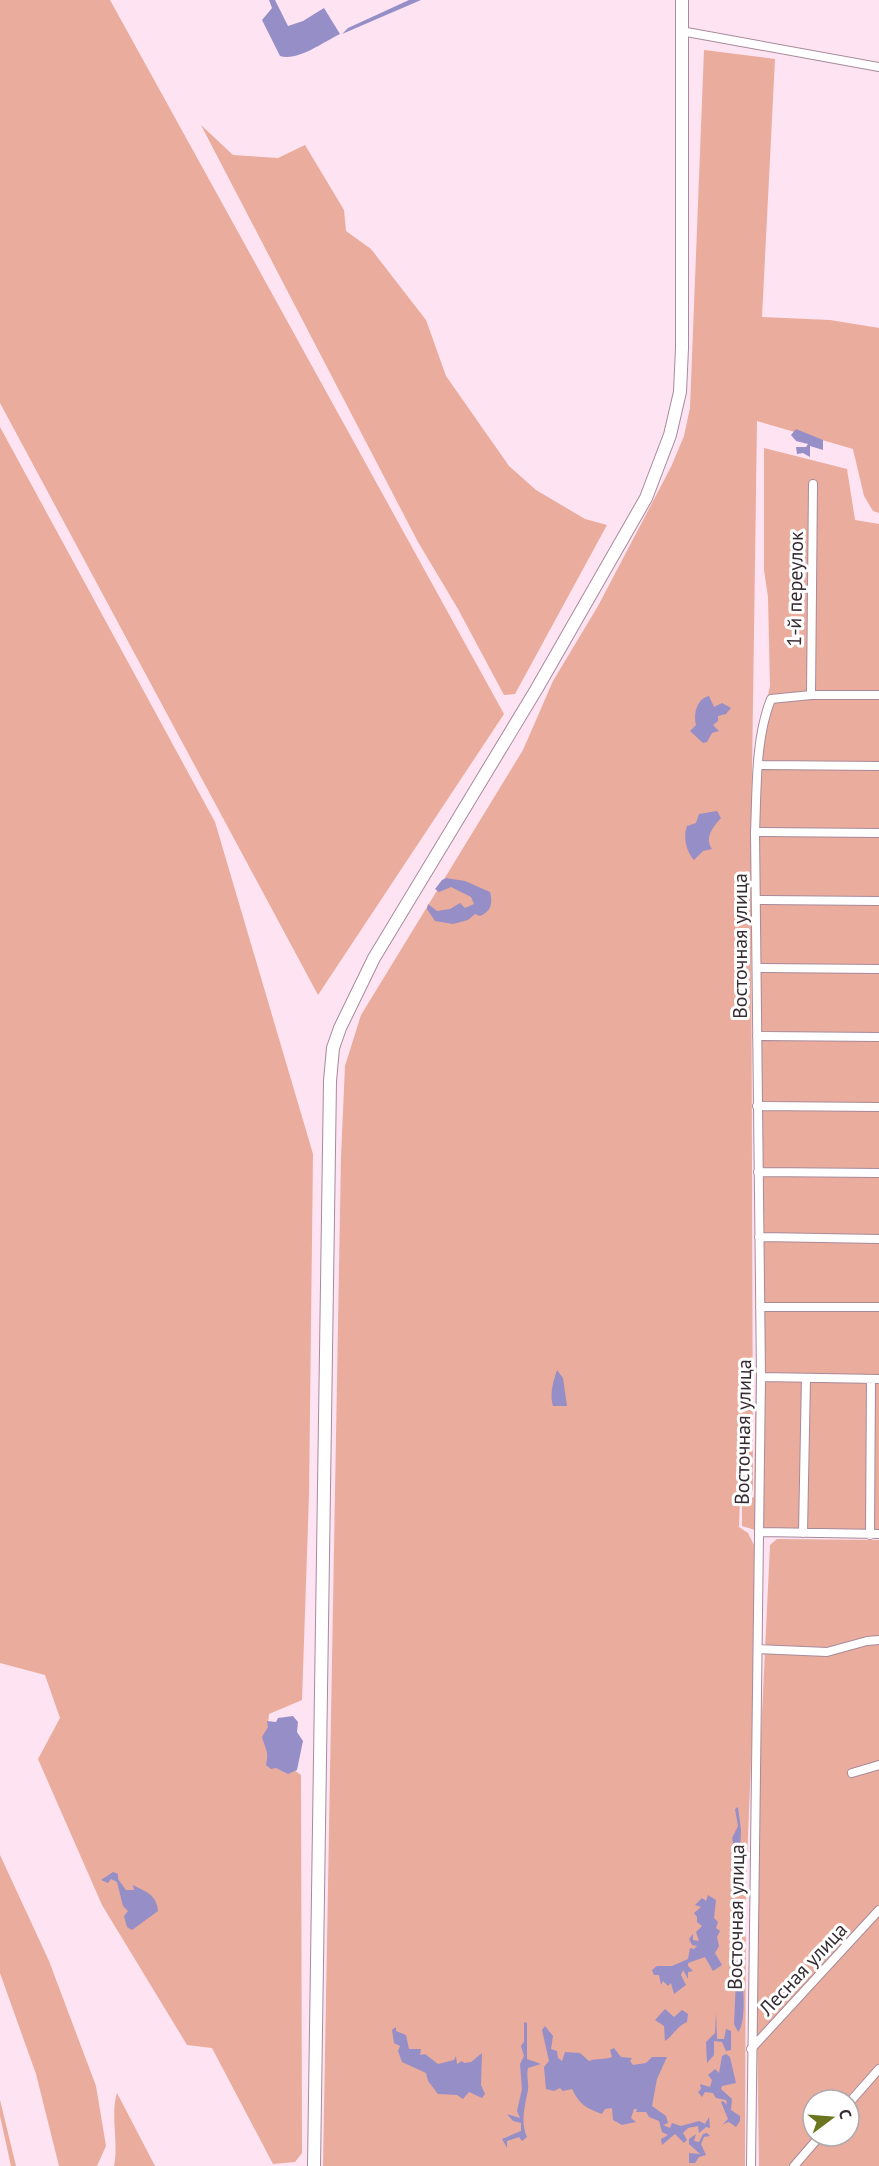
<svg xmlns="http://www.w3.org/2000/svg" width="879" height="2166" viewBox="0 0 879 2166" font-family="'PT Sans',sans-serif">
	<rect width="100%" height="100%" fill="#fee3f2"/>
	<path fill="#eaac9c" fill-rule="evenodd" d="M0 0H110L504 714 318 995 0 403Z
		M704 50 775 59 762 317 830 320 879 328V513L873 511 864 496 853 449 757 421 751 842 753 1490 740 1496 739 1527 748 1533 754 1545 756 1638 746 1886 745 2166H323L341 1157 345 1066 361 1015 523 750 553 681 598 606 671 467 684 436 690 408Z
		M201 125 233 155 278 158 305 145 344 210 346 231 371 249 426 320 446 376 509 466 536 490 585 519 607 525 515 694 504 695 458 609 418 542Z
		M0 427 215 822 313 1154 309 1495 302 1700 269 1714C265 1748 275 1756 301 1775L302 2153 295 2162 273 2164 212 2048 187 2045 102 1905 38 1759 60 1718 45 1675 0 1663Z
		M764 448 847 469 855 520 879 524V1532L755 1530 742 1526V1501L754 1497 757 1310 755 753 770 686 768 597 764 570Z
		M777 1539 879 1540V2166H759L757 2032 760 1756 770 1545ZM813 2100H849V2136H813Z
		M0 1855 49 1961 96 2086 106 2146 97 2166H59L36 2074 0 1973Z
		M117 2093 155 2166H114C119 2142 110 2116 117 2093Z
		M0 2100 16 2166H11L0 2116Z"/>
	<path fill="#968ec7" d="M269 0H275L288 26 303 21 324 8 340 34C325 41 297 62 280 56L262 20 272 8Z
		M409 0H421L342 34 348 28Z
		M796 429 823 440V450L810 446V457L803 453 797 454 796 447H806L808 444 796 441 791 435Z
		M709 696 714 707 722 703 731 708 726 714 718 716V721L713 725 719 731 712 733 707 742 703 743 690 731 696 725C693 714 697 698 709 696Z
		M717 811 721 818C713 827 704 838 712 849L703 851 694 860C686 851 683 837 687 826L696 823 699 814Z
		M446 878 465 881 490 892C493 904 491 911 480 916L475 914 468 920 453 924 435 921 427 909 428 904 437 911 450 909 460 903 465 908 474 904 471 897 451 887 439 892 435 889 442 880Z
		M557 1370 563 1378 567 1406H553C549 1393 554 1380 557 1370Z
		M293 1716 298 1722 297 1732 303 1741 297 1770 288 1774 276 1768 271 1769 266 1765C269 1751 266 1751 262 1737L268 1727 267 1721 276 1722 278 1718Z
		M738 1807 741 1830 739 1873C732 1861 736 1851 732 1838L738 1826 735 1809Z
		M113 1872 118 1874V1879L126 1890H134L133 1885C144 1891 157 1894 158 1911L132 1930 127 1927 124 1916 128 1911 123 1906 117 1882 111 1879 108 1883 101 1880Z
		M708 1895 716 1900 714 1918 718 1922 716 1928 720 1931 717 1937 719 1946 715 1953 722 1965 713 1971 705 1957 688 1963V1966L693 1971 688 1972V1979L683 1970 681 1975 686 1985 674 1994 671 1983 668 1986 663 1981 661 1985 659 1975H654L652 1970 657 1966H672L688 1959 690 1948 694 1949 697 1946 692 1945 689 1939 693 1934V1940L699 1941 696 1932 702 1926 697 1922V1917L694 1913 701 1907 695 1905 702 1898 706 1901Z
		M740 1955C742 1969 748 2022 738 2032L734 2024 737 1958Z
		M665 2009 674 2017 682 2010 688 2014 687 2022C676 2027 674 2035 665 2041L664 2026 655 2020Z
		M716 2012 717 2039H724L726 2029 731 2031V2050L726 2051 722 2042 714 2041V2055L707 2063 706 2042 715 2033Z
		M524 2022 527 2023V2059L541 2064 528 2068C526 2075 529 2083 528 2090 525 2106 520 2121 527 2137L522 2141 519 2137 507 2141V2148L502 2139 521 2131V2123L513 2121 507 2114 520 2118 517 2111 522 2089 520 2064 524 2056 521 2046 524 2042Z
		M545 2026 553 2036 551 2049 557 2051 558 2058 562 2061 565 2052 580 2053 589 2061C597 2058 604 2060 612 2057L610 2050 614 2048 621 2057 632 2058 630 2061 633 2065 646 2063 652 2057H667L657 2079 652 2106 666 2116 668 2123 663 2125 670 2128 672 2123 681 2126 699 2121 705 2124 709 2117 710 2128 706 2127 699 2133 698 2126 688 2128 683 2133 687 2140 684 2143 675 2134 662 2145 661 2139 668 2135 662 2132 659 2121 649 2117 646 2112H636L637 2109H634L631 2118 636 2122 622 2125 613 2120 612 2108 605 2109 602 2114C586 2108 580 2105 572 2089L563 2091 560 2088 554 2091 546 2089 544 2067 549 2061 542 2030Z
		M396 2027V2031L406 2035 409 2049H421L420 2055 425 2054 438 2064 454 2060 456 2056 457 2064 462 2061 464 2063 471 2062 482 2053 481 2085 485 2094 482 2098 469 2092 463 2099 457 2095 438 2094 428 2081 426 2073 402 2062 398 2051 400 2046 394 2043 392 2030Z
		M726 2054 730 2057 736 2083 722 2086 721 2089 732 2099 731 2110 740 2116V2121L736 2127 729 2122 723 2124 728 2119 721 2102 723 2101 727 2105 726 2100 716 2098 713 2093 705 2092 702 2097 698 2092 701 2089 700 2084 710 2087 712 2080 708 2075 715 2069 719 2073 722 2056Z
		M707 2133 710 2136 704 2137 701 2144 706 2155 699 2157 695 2163H689V2153L700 2154 689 2144V2139L696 2134 694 2141 699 2142 703 2134Z"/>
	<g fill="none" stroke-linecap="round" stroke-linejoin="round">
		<g stroke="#a88a9b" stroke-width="10">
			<path id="street" d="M681 31 879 67
				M811 695 813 484
				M759 765 879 766
				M755 832 879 833
				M758 900 879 901
				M759 968 879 969
				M757 1036 879 1037
				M757 1106 879 1107
				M758 1172 879 1173
				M759 1237 879 1239
				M760 1307H879
				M761 1377 879 1379
				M759 1532 879 1534
				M803 1533 806 1378
				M870 1535 871 1379
				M759 1649 827 1652 867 1641 879 1640
				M852 1773 879 1765
				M751 2049 879 1910
				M849 2103 879 2069
				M751 2166 761 1377 755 832C757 789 755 739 771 699L811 695H879
				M794 2166 820 2136"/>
		</g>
		<g stroke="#a88a9b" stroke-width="14">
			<path id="secondary" d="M314 2166 330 1081 333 1048 340 1028 374 958 536 690 646 498 670 435 680 392 682 348V0"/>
		</g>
		<use href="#street" stroke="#fff" stroke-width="8"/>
		<use href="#secondary" stroke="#fff" stroke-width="12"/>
	</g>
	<g text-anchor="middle" stroke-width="6" stroke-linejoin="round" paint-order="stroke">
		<g font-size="20" fill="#372b32" stroke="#fff">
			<text transform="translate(795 589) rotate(-89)" y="7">1-й переулок</text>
			<text transform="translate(740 946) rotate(-90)" y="7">Восточная улица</text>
			<text transform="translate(743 1432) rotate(-89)" y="7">Восточная улица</text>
			<text transform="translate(736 1917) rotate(-89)" y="7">Восточная улица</text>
			<text transform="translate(803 1969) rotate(-47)" y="7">Лесная улица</text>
		</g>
	</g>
	<g transform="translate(831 2118) rotate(74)"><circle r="28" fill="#ffffff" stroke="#afaaad" stroke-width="1.5"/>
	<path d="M0-4.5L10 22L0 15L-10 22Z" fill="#6b741e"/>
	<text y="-9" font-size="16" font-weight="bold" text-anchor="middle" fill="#372b32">С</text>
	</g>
</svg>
